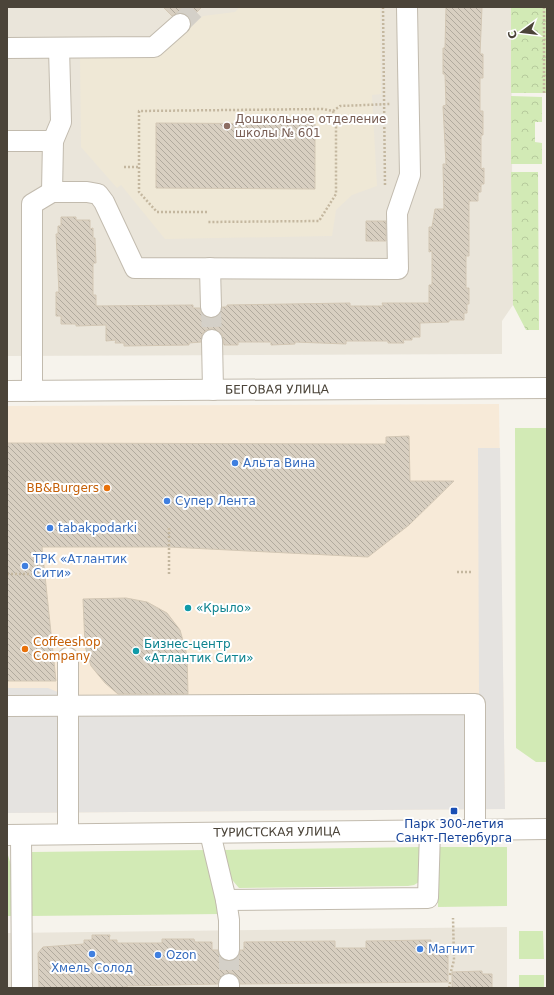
<svg xmlns="http://www.w3.org/2000/svg" width="554" height="995" viewBox="0 0 554 995" font-family="'DejaVu Sans',sans-serif">
	<defs>
		<pattern id="forest-crowns" width="20" height="18" patternUnits="userSpaceOnUse"><rect width="20" height="18" fill="#d2eab5"/><path d="M2 6a3 3 0 1 1 6 0M12 15a3 3 0 1 1 6 0" fill="none" stroke="#b6ca9c"/></pattern>
		<pattern id="building-back-hatch" width="6" height="6" patternUnits="userSpaceOnUse"><rect width="6" height="6" fill="#d8cfc1"/><path d="M-1 5l2 2M0 0l6 6M5-1l2 2" fill="none" stroke="#b1aa9e"/></pattern>
	</defs>
	<rect width="100%" height="100%" fill="#f6f3ec"/>
	<path fill="#eae5da" d="M7 7H511L513 305 502 321V354L7 356Z
		M507 927V988H7V933Z"/>
	<path fill="#f7ead8" d="M499 404 505 809 7 813V406Z"/>
	<path fill="#efe8d6" d="M240 7H380L381 94 372 95 377 186 352 195 336 210 332 236 165 239 121 185 117 188 81 147 80 55 160 54 203 16 235 12Z"/>
	<path fill="#d2eab5" d="M515 428H547V762H536L516 748Z
		M420 847 419 882 414 885 408 886 239 888 228 875 223 850Z
		M437 847H507V906L438 907Z
		M207 850 220 914 30 916 28 864 32 852Z
		M7 852 11 865 13 916H7Z
		M519 931H543L544 959H519Z
		M519 975H544V988H519Z"/>
	<path fill="url(#forest-crowns)" d="M511 7H547V93H511Z
		M511 96 542 97V122H535V142L542 143V164H511Z
		M511 172H538L539 330H526L513 305Z"/>
	<path fill="#e5e3e0" d="M478 448H500L505 809 7 813V688H48L77 700 479 696Z"/>
	<path fill="url(#building-back-hatch)" stroke="#d3c7b4" d="M163 7H202L190 19 183 13H177L172 16Z
		M446 7H482L480 54H483V78H480V111H483V135H481V169L484 168V184H481V192H478V201H469V256H466V288H469V304H467V313H464V320H449V322L420 323V337H412V340H403L404 343H388V341H346V344L295 342V344L271 345V342H238V345H224L222 334 212 329 206 330 202 334 201 342 189 343V345L124 346V343H115L116 340 106 341V325L76 326V324H61V316H56V292H59L56 234H58V226H61V217H76V220H90V229L93 228V238H95L96 263H93V295H96V306L193 305V308H200L205 317 211 318 217 317 222 307H227V305L350 303V306H383L382 303H429V285H432V251L429 252V227H432L435 209H444L443 164H446L443 106 446 105 445 74H443V48H445Z
		M156 123 315 124V189L156 188Z
		M366 221H386V241H366Z
		M409 436 410 481H454L409 525 368 557 169 547H42L56 681H7V443L386 444V437Z
		M126 598 147 602 167 613 180 630 187 655 188 694H118L105 683 91 666 85 646 83 599Z
		M92 935H110L109 940H117V943H162V939H194L195 942H212V950H218L219 956 229 961 235 960 239 955 240 950H244V942L335 941V948H366V941L431 940V947H448V982L240 984 239 979 235 974 229 973 219 978 218 984 127 986V988H39L38 953 43 947 84 944V940H92Z
		M482 971V974H492V988H452V972Z"/>
	<g fill="none" stroke-linecap="round" stroke-linejoin="round">
		<path stroke="#d4d0c8" stroke-width="20" stroke-dasharray="20 10" stroke-linecap="butt" d="M180 24 197 7
			M211 307 212 340
			M229 950V984"/>
		<g stroke="#c2bbae" stroke-width="22">
			<g id="minor">
				<path d="M7 48 154 47 180 24"/>
				<path d="M7 141H53"/>
				<path d="M52 192 53 141 61 122 59 48"/>
				<path d="M210 268 211 307"/>
				<path d="M212 340 213 390"/>
				<path id="s1" d="M7 391 547 388"/>
				<path d="M32 391V204L52 192H87L98 194 104 202 135 268 398 269 397 213 410 175 407 7"/>
				<path d="M68 658V834"/>
				<path d="M7 706 475 704V830"/>
				<path d="M210 833 226 900 428 898 430 831"/>
				<path id="s2" d="M7 835 547 829"/>
				<path d="M21 835 22 988"/>
				<path d="M226 900 229 920V950"/>
				<path d="M229 988V984"/>
			</g>
		</g>
		<path stroke="#c4b79f" stroke-width="2.5" stroke-dasharray="2 2" stroke-linecap="butt" d="M383 7 385 186
			M544 7V95
			M333 111 340 106 390 104
			M124 167H139
			M207 212H157L139 192V111L323 109 333 111 336 122V194L319 221 207 222
			M169 528V574
			M457 572H473
			M7 574H45
			M450 975 454 960 453 918
			M449 988 450 982"/>
		<use href="#minor" stroke="#fff" stroke-width="20"/>
	</g>
	<circle fill="#8d6e63" stroke="#fff" stroke-width="1.5" cx="227" cy="126" r="4"/>
	<g fill="#3f7fe0" stroke="#fff" stroke-width="1.5">
		<circle cx="235" cy="463" r="4"/>
		<circle cx="167" cy="501" r="4"/>
		<circle cx="50" cy="528" r="4"/>
		<circle cx="25" cy="566" r="4"/>
		<circle cx="420" cy="949" r="4"/>
		<circle cx="92" cy="954" r="4"/>
		<circle cx="158" cy="955" r="4"/>
	</g>
	<g fill="#e8710a" stroke="#fff" stroke-width="1.5">
		<circle cx="107" cy="488" r="4"/>
		<circle cx="25" cy="649" r="4"/>
	</g>
	<g fill="#0f9aa8" stroke="#fff" stroke-width="1.5">
		<circle cx="188" cy="608" r="4"/>
		<circle cx="136" cy="651" r="4"/>
	</g>
	<rect fill="#1a4fb4" stroke="#fff" stroke-width="1.5" x="450" y="807" width="8" height="8" rx="2"/>
	<g text-anchor="middle" stroke-width="4" stroke-linejoin="round" paint-order="stroke">
		<g font-size="12" fill="#785e54" stroke="#fff" text-anchor="start">
			<text x="235" y="123">Дошкольное отделение<tspan x="235" dy="14">школы № 601</tspan></text>
		</g>
		<g font-size="12" fill="#4b4439" stroke="#fff">
			<text dy="4" stroke="none"><textPath href="#s1" startOffset="270">БЕГОВАЯ УЛИЦА</textPath></text>
			<text dy="4" stroke="none"><textPath href="#s2" startOffset="270">ТУРИСТСКАЯ УЛИЦА</textPath></text>
		</g>
		<g font-size="12" fill="#366cbe" stroke="#fff" text-anchor="start">
			<text x="243" y="467">Альта Вина</text>
			<text x="175" y="505">Супер Лента</text>
			<text x="58" y="532">tabakpodarki</text>
			<text x="33" y="563">ТРК «Атлантик<tspan x="33" dy="14">Сити»</tspan></text>
			<text x="428" y="953">Магнит</text>
			<text x="166" y="959">Ozon</text>
			<text x="92" y="972" text-anchor="middle">Хмель Солод</text>
		</g>
		<g font-size="12" fill="#c56008" stroke="#fff" text-anchor="end">
			<text x="99" y="492">BB&amp;Burgers</text>
			<text x="33" y="646" text-anchor="start">Coffeeshop<tspan x="33" dy="14">Company</tspan></text>
		</g>
		<g font-size="12" fill="#0d838f" stroke="#fff" text-anchor="start">
			<text x="196" y="612">«Крыло»</text>
			<text x="144" y="648">Бизнес-центр<tspan x="144" dy="14">«Атлантик Сити»</tspan></text>
		</g>
		<g font-size="12" fill="#164399" stroke="#fff">
			<text x="454" y="828">Парк 300-летия<tspan x="454" dy="14">Санкт-Петербурга</tspan></text>
		</g>
	</g>
	<rect width="554" height="995" fill="none" stroke="#4b4439" stroke-width="16"/>
	<g transform="translate(522 32) rotate(255)" stroke="#ffffff" stroke-width="3" paint-order="stroke">
	<path d="M0-3L7 15L0 10L-7 15Z" fill="#4b4439"/>
	<text y="-6" font-size="11" font-weight="bold" text-anchor="middle" fill="#4b4439">С</text>
	</g>
</svg>
